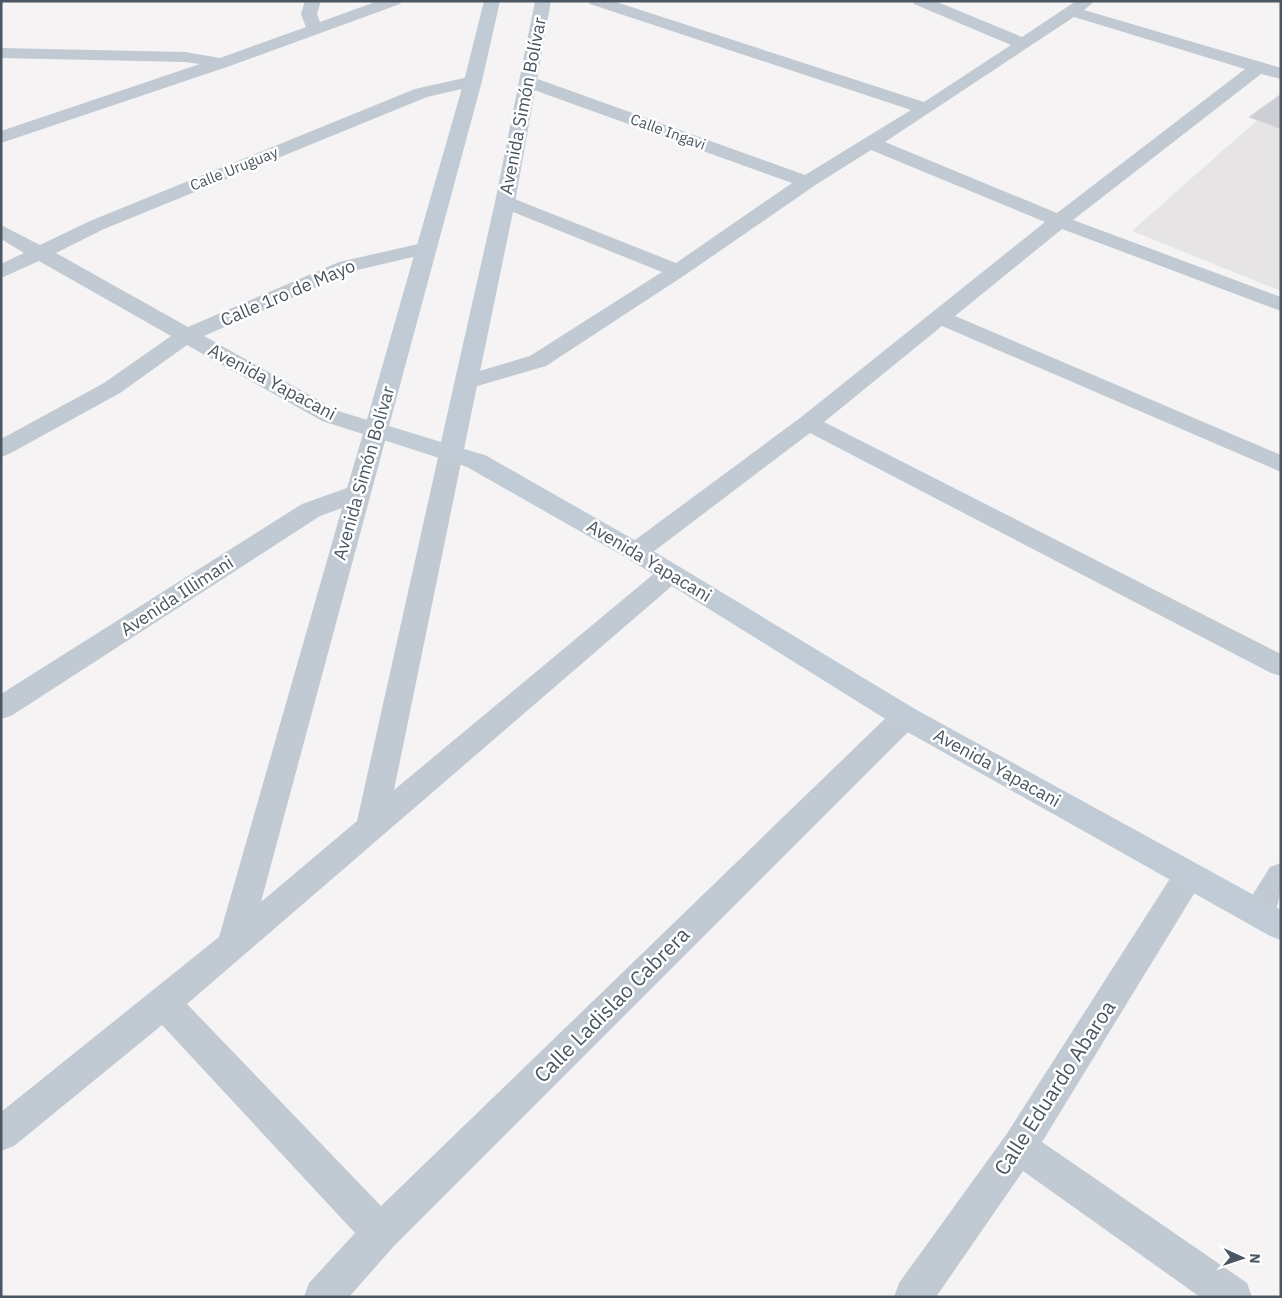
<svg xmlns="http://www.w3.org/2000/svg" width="1282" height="1298" viewBox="0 0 1282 1298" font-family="'IBM Plex Sans',sans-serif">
	<rect width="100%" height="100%" fill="#f5f3f3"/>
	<path fill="#e6e4e5" d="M1281 99V291L1132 231Z"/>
	<path fill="#cdcfd5" stroke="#d7d9de" d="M1281 94V129L1249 117Z"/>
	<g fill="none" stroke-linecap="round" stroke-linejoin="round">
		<path fill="#c1cad2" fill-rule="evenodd" d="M305 1H321L317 14 320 22 378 1H402L400 4 227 67 1 143V131L200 64 185 62 1 58V48L185 52 220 58 306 27 301 14Z
			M588 1H613L924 102 1011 45 914 4 912 1H935L1022 37 1076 1H1095L1084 10 1281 68V79L1261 74 1073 220 1281 297V311L1062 229 955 316 1281 455V472L942 326 824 422 1281 654V676L1271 673 810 433 645 558 636 561 627 558 623 552 627 546 800 418 1045 222 871 150 814 186 685 275 546 366 467 389 459 387 456 382 459 377 530 356 662 272 498 206 495 202 498 198H512L676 263 792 183 523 86 520 82 523 78H535L805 175 911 110 590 4ZM1074 17 1245 69 1057 213 885 142Z
			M473 76 479 77 482 81 479 85 427 97 104 229 56 253 188 327 339 262 427 242 434 244 437 248 434 252 353 271 204 336 338 411 384 425 388 430 261 902 357 821 439 453 442 448 451 445 460 448 463 453 394 790 662 567 671 564 680 567 684 573 680 579 187 1004 381 1206 895 709 905 706 915 709 919 717 915 725 394 1246 349 1297H304L309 1283 355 1233 162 1025 14 1146 1 1151V1112L219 937 342 508 320 516 11 716 1 719V694L302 504 347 488 363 434 322 421 187 345 120 393 9 454 1 457V439L104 383 171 336 39 261 1 278V264L24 253 1 239V225L40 245 90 221 415 89Z
			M1189 862 1200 866 1205 875 1200 884 1042 1142 1247 1283 1252 1297H1200L1023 1171 936 1297H894L899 1283 1006 1135 1178 866Z
			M1281 863C1281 887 1282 935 1247 922L1242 912 1270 867Z"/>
		<path fill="#c1cbd6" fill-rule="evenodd" d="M484 1H500L482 81 389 426 441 442 495 202 535 1H551L515 202 464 449 485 455 645 546 915 709 1281 910V940L1270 936 895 725 627 558 467 467 368 435 364 430 464 81Z"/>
	</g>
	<g text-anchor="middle" stroke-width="5" stroke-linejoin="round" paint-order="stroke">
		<g font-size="15" fill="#4a5661" stroke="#fff">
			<text transform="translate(668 132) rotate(20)" y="5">Calle Ingavi</text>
			<text transform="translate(234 169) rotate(-22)" y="5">Calle Uruguay</text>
		</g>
		<g font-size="18" fill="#4a5661" stroke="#fff">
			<text transform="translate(523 106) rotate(-79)" y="6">Avenida Simón Bolívar</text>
			<text transform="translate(288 293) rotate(-23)" y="6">Calle 1ro de Mayo</text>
			<text transform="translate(272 382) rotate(28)" y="6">Avenida Yapacani</text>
			<text transform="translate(364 473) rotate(-74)" y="6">Avenida Simón Bolívar</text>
			<text transform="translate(649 561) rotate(31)" y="6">Avenida Yapacani</text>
			<text transform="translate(177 596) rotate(-33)" y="6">Avenida Illimani</text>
			<text transform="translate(997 768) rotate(29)" y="6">Avenida Yapacani</text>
		</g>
		<g font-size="21" fill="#4a5661" stroke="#fff">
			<text transform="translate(612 1005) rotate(-45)" y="7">Calle Ladislao Cabrera</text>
			<text transform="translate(1055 1088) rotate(-57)" y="7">Calle Eduardo Abaroa</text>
		</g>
	</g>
	<rect width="1282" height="1298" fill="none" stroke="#4a5661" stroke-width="5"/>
	<g transform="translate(1242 1258) rotate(93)" stroke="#ffffff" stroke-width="4" paint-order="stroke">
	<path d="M0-4L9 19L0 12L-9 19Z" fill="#4a5661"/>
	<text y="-8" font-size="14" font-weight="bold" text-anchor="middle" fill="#4a5661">N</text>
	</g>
</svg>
